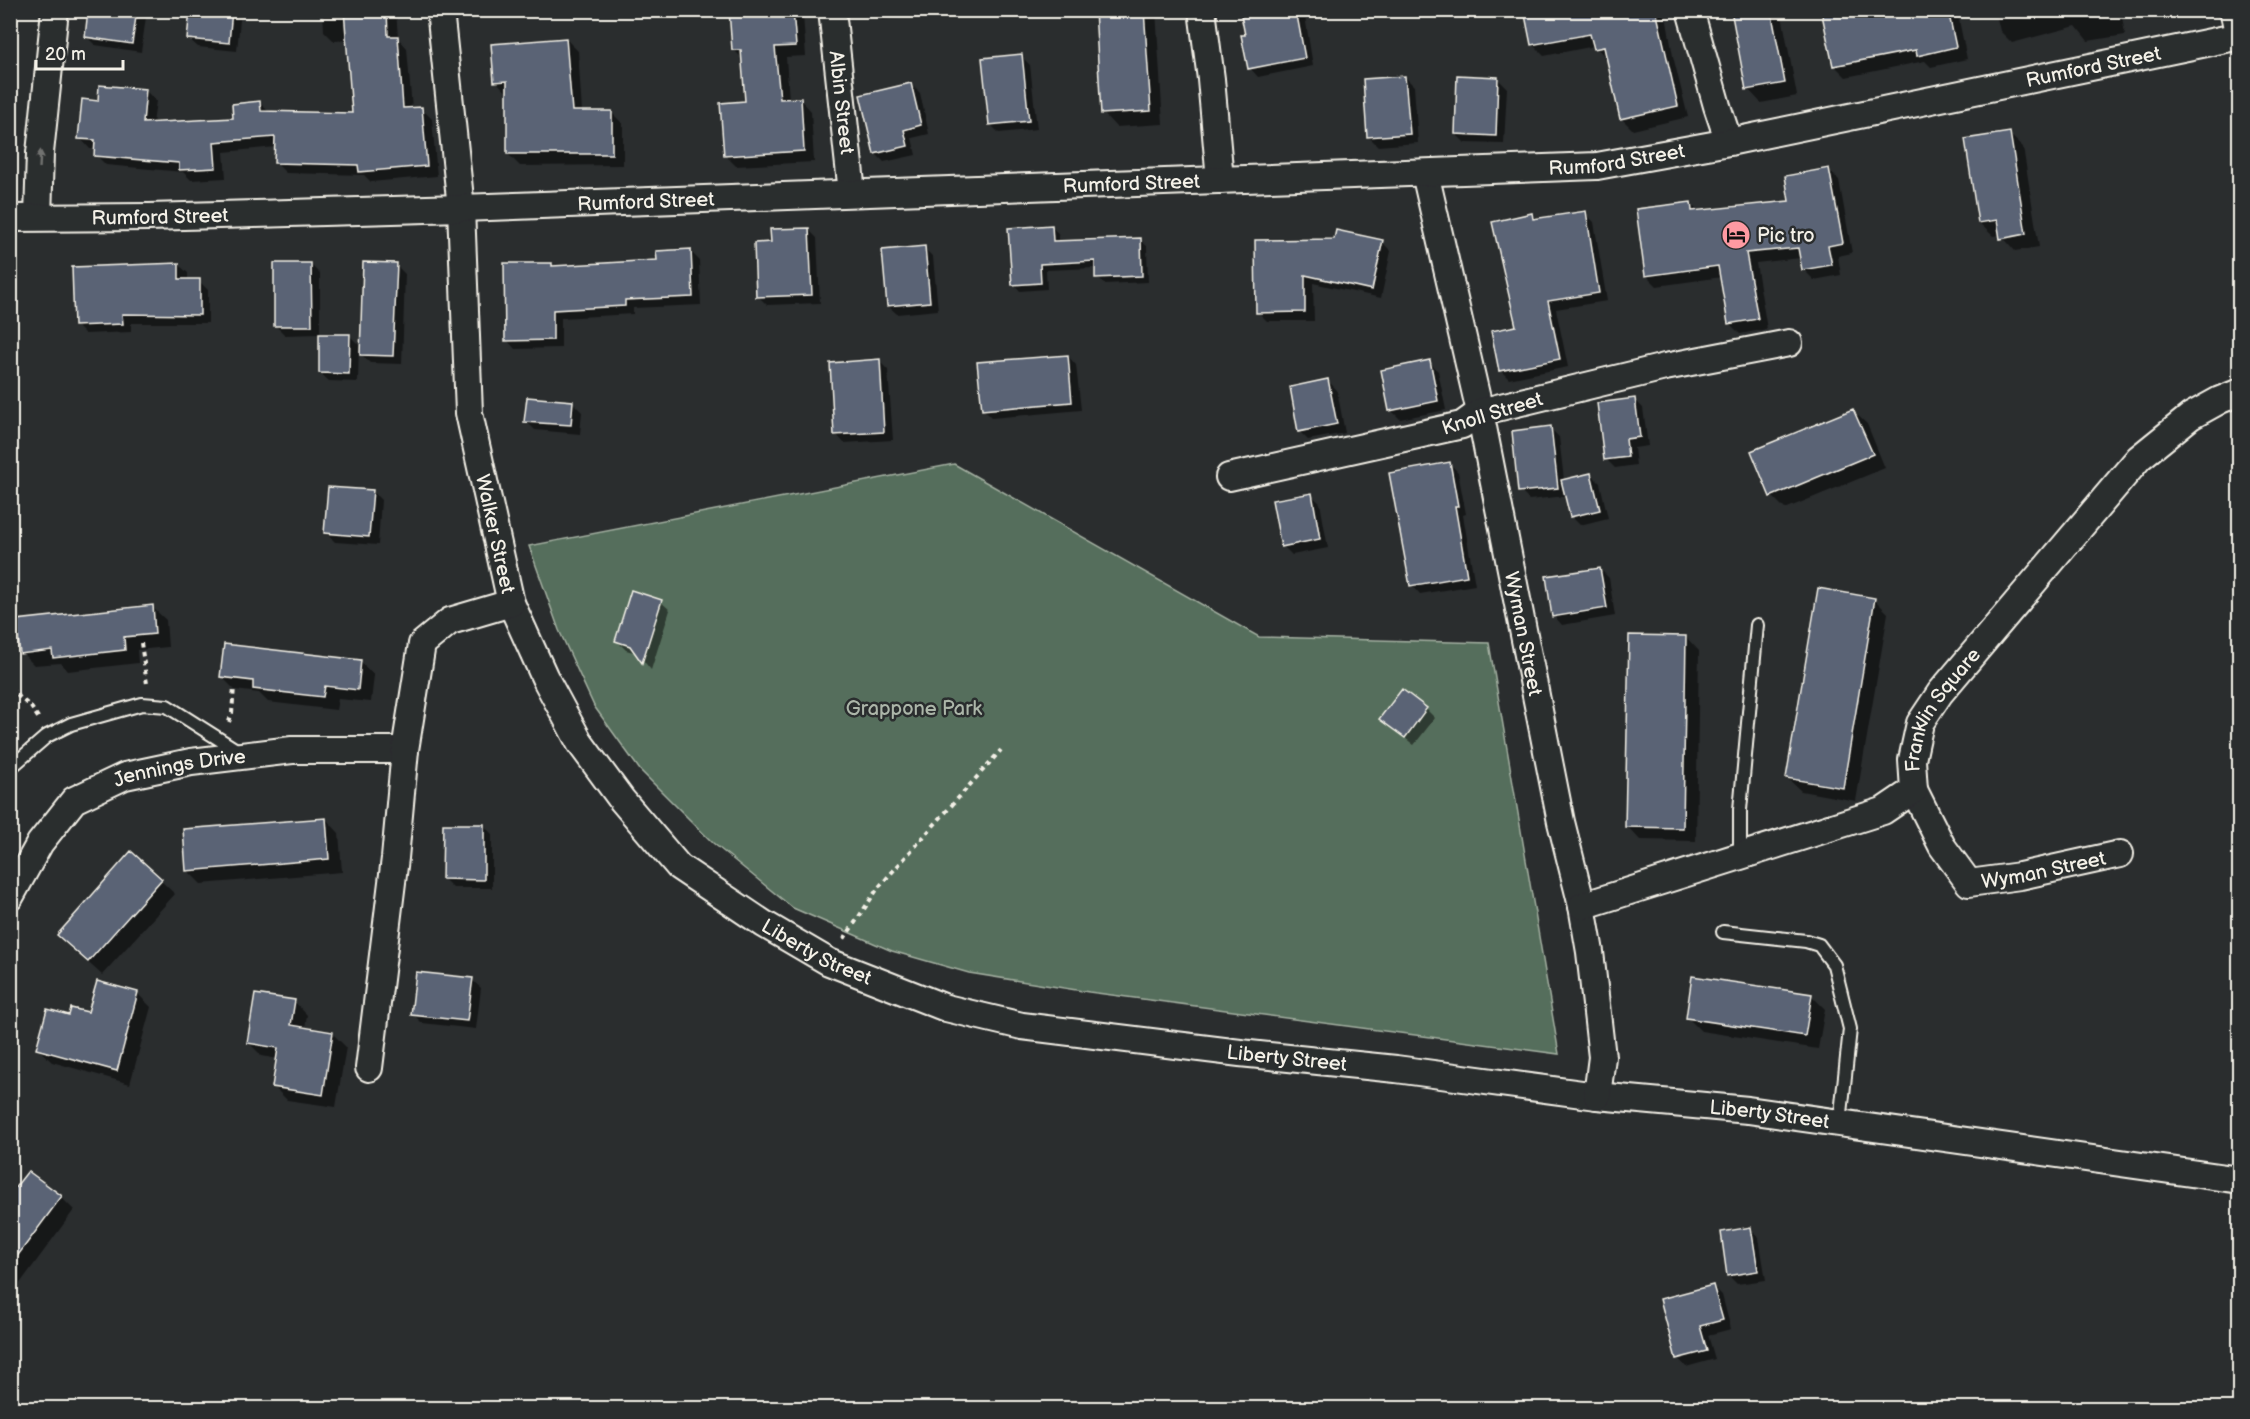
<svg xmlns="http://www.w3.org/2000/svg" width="2250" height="1419" viewBox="0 0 2250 1419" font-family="'Balsamiq Sans',sans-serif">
	<rect width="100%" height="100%" fill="#2a2d2e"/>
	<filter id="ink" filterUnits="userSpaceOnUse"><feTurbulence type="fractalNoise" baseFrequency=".0167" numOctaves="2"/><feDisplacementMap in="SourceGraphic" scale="12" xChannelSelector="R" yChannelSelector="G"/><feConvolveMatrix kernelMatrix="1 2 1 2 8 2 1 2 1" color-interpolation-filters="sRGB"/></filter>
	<g filter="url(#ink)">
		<path fill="#556e5b" stroke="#a4b0a2" stroke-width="1.5" d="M954 464 1259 637 1489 643 1559 1054 1089 992 969 973 892 951 793 908 713 843 640 770 594 706 559 630 529 546Z"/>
		<path fill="#0007" d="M90 10H147L141 52 95 45 86 36Z
			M191 10H241L237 51 198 47 189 39Z
			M323 10H396L398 38 407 48 412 109 421 108 432 119 437 176 371 182 364 175 286 173 275 162 276 147 224 152 226 178 191 180 183 172 106 165 96 155V149H90L80 138 99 103 145 90 156 101 153 124 235 119 260 103 270 113 353 114 348 40 334 41 324 31Z
			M730 10H799L803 15 806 56 786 57 789 100H801L811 111 814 162 736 166 725 155 747 103 743 59 733 49Z
			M873 10H967L882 20Z
			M1097 10H1156L1163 124 1116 127 1103 113Z
			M1242 10H1304L1313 66 1258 77 1250 68Z
			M1567 10H1665L1673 56 1688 117 1633 130 1621 118 1608 60 1595 46 1544 56 1532 44Z
			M1733 10H1781L1797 96 1761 103 1748 89Z
			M1872 10H1957L1967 59 1931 67 1925 61 1846 77 1834 65Z
			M1995 10H2121L2125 35 2088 41 2076 26 2012 43 2000 31Z
			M566 39 578 51 582 112H611L623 124V165L520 166 508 154V94L496 81Z
			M1021 56 1030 65 1037 129 999 133 990 124Z
			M1405 77 1414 86 1418 143 1378 146 1369 137Z
			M1498 79 1507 88 1504 144 1465 143 1456 134Z
			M911 84 920 93 929 134 912 138 916 155 884 162 875 153Z
			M2009 134 2023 147 2039 247 2015 251 2001 235 1993 236 1979 223Z
			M10 136 15 140 10 184Z
			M1828 169 1839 180 1852 253 1838 256 1841 275 1814 280 1804 270 1801 258 1756 263 1767 329 1740 334 1730 324 1722 277 1657 286 1646 275 1690 203 1699 212 1791 202Z
			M1585 213 1594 222 1607 301 1556 309 1568 367 1509 379 1500 370 1518 327 1531 214 1537 220Z
			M1051 227 1058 233 1059 243 1140 240 1147 246 1148 282 1104 284 1097 277 1096 268 1046 270 1047 289 1020 291 1014 284Z
			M808 229 817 238 820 303 767 305 758 296 773 244Z
			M1257 241 1382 242 1391 251 1381 298 1313 283 1314 321H1267L1258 312Z
			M924 248 933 257 938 310 897 314 888 306Z
			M690 251 699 260 701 305 633 308V314L561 318V348L515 349 507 340 552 264 555 267 658 261Z
			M179 265 188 273V281H199L208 290V323H131V332L85 334 76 325Z
			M311 265 320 274V334L285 335 276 326Z
			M396 265 405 274 402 364 370 363 361 354Z
			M350 336 359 345 358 382 329 381 320 373Z
			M1068 356 1076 365 1081 410 992 418 983 409Z
			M879 361 888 370 893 440 844 443 836 434Z
			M1429 362 1438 371 1446 410 1400 419 1391 410Z
			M1328 381 1337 390 1345 433 1308 440 1299 431Z
			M1634 399 1643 408 1648 446 1634 448 1636 465 1615 468 1606 459Z
			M573 403 582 412 580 434 535 430 526 421Z
			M1853 411 1867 424 1885 468 1785 509 1772 496Z
			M1550 428 1559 437 1564 480 1591 474 1600 483 1608 518 1580 525 1571 516 1566 496 1529 500 1520 491Z
			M1449 463 1458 472 1466 514 1463 515 1475 585 1420 594 1412 585Z
			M373 492 381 500 378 545 335 542 326 533Z
			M1311 495 1320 503 1328 548 1292 555 1283 546Z
			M1600 569 1609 578 1615 616 1562 625 1554 616Z
			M1874 599 1888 613 1856 801 1801 791 1787 778Z
			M661 602 670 610 651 670 637 653 626 650 617 641Z
			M152 607 166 620 168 647 137 650 138 663 68 671 61 663 34 665 21 652Z
			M1686 637 1699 651 1696 841 1640 840 1627 826Z
			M360 662 374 675 371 702 338 699 336 710 268 702 259 693 235 690 222 677Z
			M1426 709 1435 718 1414 745 1381 719Z
			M326 819 339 833 342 872 201 884 187 870Z
			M483 825 492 834V888H453L444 879Z
			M131 853 175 894 102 975 72 948Z
			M472 980 481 988 476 1029 422 1023 413 1014Z
			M137 993 151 1007 130 1084 52 1062 38 1049 70 1017 90 1014Z
			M1811 995 1825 1009 1818 1049 1701 1031 1687 1017Z
			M294 1001 307 1015 305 1029 332 1033 346 1047 336 1107 287 1100 273 1086 278 1059 262 1056 249 1043Z
			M10 1197H61L74 1210 10 1297Z
			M1750 1229 1759 1238 1766 1280 1737 1284 1728 1275Z
			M1713 1286 1722 1295 1731 1329 1708 1335 1715 1359 1686 1367 1678 1358Z"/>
		<path fill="#5a6475" stroke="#f4f1e8" stroke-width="1.5" d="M88 10H137L132 44 85 37Z
			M190 10H232L229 43 187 39Z
			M344 10H387L388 36H398L403 108 422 107 427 166 359 172 358 165 274 163 275 137 214 142 216 168 179 170V163L94 156 95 140 78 139 82 99 98 101 99 85 146 89 143 123 233 118 232 104 260 101 261 111 352 113Z
			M729 10H793L796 46 775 47 780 99 801 98 804 151 724 156 720 103 745 101 741 50H732Z
			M1095 10H1144L1151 111 1101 114Z
			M1240 10H1296L1305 58 1248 69 1241 35H1245Z
			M1524 10H1656L1678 106 1620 119 1604 47 1594 49 1590 34 1531 45Z
			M1731 10H1771L1785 83 1746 90Z
			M1821 10H1948L1956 47 1917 56 1916 50 1833 66Z
			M566 38 572 111H612V154H507V81L494 82 491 44Z
			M1022 54 1029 121 989 125 982 58Z
			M1457 75 1498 77 1496 136 1455 134Z
			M1405 76 1410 134 1367 137 1363 79Z
			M911 83 921 125 904 130 908 146 874 154 860 95Z
			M2010 132 2026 234 2000 239 1997 220 1978 223 1965 139Z
			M1829 168 1843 243 1828 246 1832 265 1802 270 1798 248 1746 253 1758 319 1728 324 1718 266 1645 276 1636 209 1691 202 1692 211 1789 201 1785 176Z
			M1586 211 1599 293 1548 301 1560 359 1499 371 1491 331 1516 326 1492 222 1532 213 1533 219Z
			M1052 225 1053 241 1141 238 1142 276 1095 278V261L1040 264 1041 283 1012 285 1008 228Z
			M809 228 812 295 756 297 754 243 771 242 770 229Z
			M1336 230 1383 240 1372 290 1305 275V312L1256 313 1255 240 1334 239Z
			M925 246 930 302 887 306 882 250Z
			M691 249 693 297 625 300V306L553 310V340L505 341 504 263H552V266L657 260 656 251Z
			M363 262 397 263 393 356 360 355Z
			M179 263V279H200V315L122 314 123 324 74 326 72 267Z
			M274 263H311L312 326H274Z
			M319 334H350L349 374 319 373Z
			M1068 355 1072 402 982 410 977 362Z
			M880 359 884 432 834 435 830 363Z
			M1430 360 1438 401 1389 411 1381 370Z
			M1328 379 1337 424 1298 432 1290 387Z
			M527 397 573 401 571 425 524 422Z
			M1635 398 1640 437 1626 439 1628 457 1604 460 1597 403Z
			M1853 409 1873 454 1770 497 1751 451Z
			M1551 426 1558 488 1518 492 1512 431Z
			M1450 462 1458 506H1455L1467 576 1410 586 1389 473Z
			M1591 473 1600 510 1570 517 1561 480Z
			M328 487 373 490 369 537 324 533Z
			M1312 493 1320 539 1281 547 1272 500Z
			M1600 568 1607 608 1552 617 1546 576Z
			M1818 588 1875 598 1843 788 1786 778Z
			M631 590 662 600 642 663 630 646 615 641Z
			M153 605 155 634 124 637 125 650 53 658 52 650 20 654 16 620Z
			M1629 635 1686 636 1683 828 1625 827Z
			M224 644 361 660 358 690 325 686 323 697 253 689V681L220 677Z
			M1402 689 1427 708 1405 738 1379 719Z
			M326 818 329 859 186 871 183 829Z
			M443 824H484V880L442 879Z
			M131 851 162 879 88 962 57 935Z
			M416 972 473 978 467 1021 411 1015Z
			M1692 976 1812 994 1805 1036 1686 1018Z
			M97 981 138 992 117 1071 36 1049 47 1009 69 1015 71 1008 88 1012Z
			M255 994 295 1000 291 1025 333 1032 323 1095 272 1087 278 1048 247 1043Z
			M28 1171 62 1196 10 1266V1194Z
			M1751 1227 1758 1271 1727 1276 1721 1232Z
			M1713 1285 1723 1320 1700 1326 1707 1351 1676 1359 1660 1299Z"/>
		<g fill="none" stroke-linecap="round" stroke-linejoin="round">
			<g stroke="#f4f1e8" stroke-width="16">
				<path id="service" d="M2226 10 2232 38
					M10 768 47 736 71 724 142 704 167 706 241 753
					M1740 856V810L1757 625
					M1723 932 1806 941 1819 945 1834 965 1850 1029 1840 1123"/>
			</g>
			<g stroke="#f4f1e8" stroke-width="30">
				<g id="minor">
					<path id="s1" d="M440 10 461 208 469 413 511 603 545 678 580 743 622 800 679 867 764 924 829 962 946 1008 1022 1026 1240 1053 1396 1069 1597 1096 1748 1110 2240 1180"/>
					<path id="s2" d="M832 10 852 193"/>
					<path d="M1202 10 1211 79 1220 180"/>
					<path d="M1690 10 1717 106 1729 142"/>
					<path id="s3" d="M1425 173 1480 412 1561 822 1582 906 1590 952 1602 1057 1597 1096"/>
					<path d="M38 217 40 153 55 10"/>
					<path id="s4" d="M10 218 149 217 461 208 1597 166 1729 142 2240 36"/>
					<path d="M1229 477 1462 425 1480 412 1665 367 1789 343"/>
					<path id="s5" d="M1914 790 1942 846 1969 883 2020 876 2120 854"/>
					<path id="s6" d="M10 897 40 843 74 800 125 776 191 762 292 750H405"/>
					<path id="s7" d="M1582 906 1883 811 1914 790 1912 760 1920 723 1940 693 2139 458 2191 416 2220 400 2240 392"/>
					<path d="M369 1068 395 858 405 750 422 644 450 621 511 603"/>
				</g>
			</g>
			<path stroke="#f4f1e8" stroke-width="4" stroke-dasharray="4.5 4.5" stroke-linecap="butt" d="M141 643 147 684
				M10 689 31 707 39 719
				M229 722 232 713 234 687
				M844 939 878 888 1001 750"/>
			<use href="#service" stroke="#2a2d2e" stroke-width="12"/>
			<use href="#minor" stroke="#2a2d2e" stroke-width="26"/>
		</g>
		<defs><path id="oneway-solid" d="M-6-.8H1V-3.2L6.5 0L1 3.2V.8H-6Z" transform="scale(1.5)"/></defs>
		<use fill="#71726f" href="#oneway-solid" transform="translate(40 159) rotate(-87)"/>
	</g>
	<defs>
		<g id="hotel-disc" transform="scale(1.5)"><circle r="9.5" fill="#ff9aa2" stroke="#2a2d2e"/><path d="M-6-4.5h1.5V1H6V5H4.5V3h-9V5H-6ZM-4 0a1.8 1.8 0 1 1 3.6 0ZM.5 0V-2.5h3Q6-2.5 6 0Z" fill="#111"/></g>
	</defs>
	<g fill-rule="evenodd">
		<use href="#hotel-disc" x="1736" y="235"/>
	</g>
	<g text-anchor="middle" stroke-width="5" stroke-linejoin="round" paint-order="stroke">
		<g font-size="20" fill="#f4f1e8" stroke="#2a2d2e">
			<text dy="7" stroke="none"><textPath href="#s4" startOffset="2094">Rumford Street</textPath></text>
			<text dy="7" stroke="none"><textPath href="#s2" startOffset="93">Albin Street</textPath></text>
			<text dy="7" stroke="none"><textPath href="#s4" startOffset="1608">Rumford Street</textPath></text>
			<text dy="7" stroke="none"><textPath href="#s4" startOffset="1122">Rumford Street</textPath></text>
			<text dy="7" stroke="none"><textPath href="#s4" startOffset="636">Rumford Street</textPath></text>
			<text dy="7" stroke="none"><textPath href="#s4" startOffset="150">Rumford Street</textPath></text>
			<text transform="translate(1492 413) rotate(-17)" y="7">Knoll Street</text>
			<text dy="7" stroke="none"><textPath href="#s1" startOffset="528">Walker Street</textPath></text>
			<text dy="7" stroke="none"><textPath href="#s3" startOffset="471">Wyman Street</textPath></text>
			<text dy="7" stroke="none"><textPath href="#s7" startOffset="442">Franklin Square</textPath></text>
			<text dy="7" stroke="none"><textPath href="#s6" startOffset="228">Jennings Drive</textPath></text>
			<text dy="7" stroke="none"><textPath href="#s5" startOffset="184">Wyman Street</textPath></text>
			<text dy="7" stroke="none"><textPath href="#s1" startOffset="1076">Liberty Street</textPath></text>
			<text dy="7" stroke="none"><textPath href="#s1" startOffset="1562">Liberty Street</textPath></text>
			<text dy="7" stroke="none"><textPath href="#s1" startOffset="2048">Liberty Street</textPath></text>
		</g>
		<g font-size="20" fill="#f4f1e8" stroke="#2a2d2e" text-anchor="start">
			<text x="1757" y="242">Pic tro</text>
		</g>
		<g font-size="20" fill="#acb6a9" stroke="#2a2d2e">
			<text x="914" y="715">Grappone Park</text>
		</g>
	</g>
	<rect width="2250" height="1419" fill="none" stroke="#2a2d2e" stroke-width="36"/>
	<rect x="18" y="18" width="2214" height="1383" fill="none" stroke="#f4f1e8" stroke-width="2" filter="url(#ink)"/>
	<path d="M36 60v9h87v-9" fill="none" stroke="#f4f1e8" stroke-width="3"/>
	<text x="45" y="60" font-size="18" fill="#f4f1e8" stroke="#2a2d2e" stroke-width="4.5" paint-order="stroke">20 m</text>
</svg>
